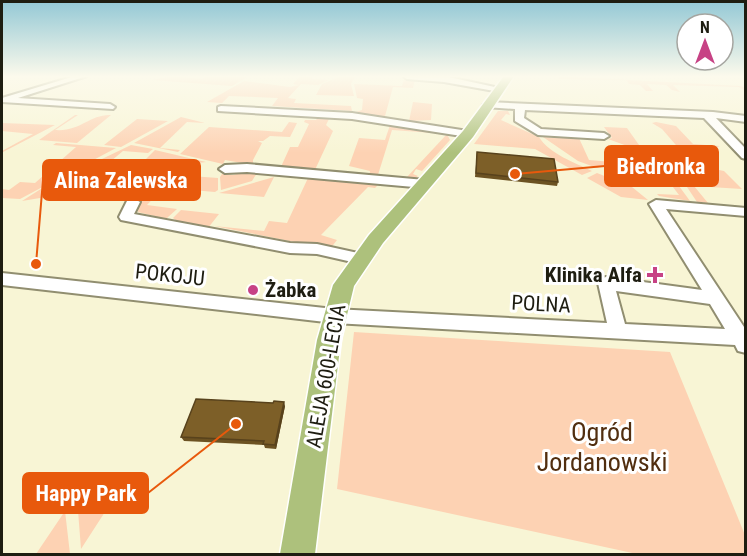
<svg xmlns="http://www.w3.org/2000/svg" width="747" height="556" viewBox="0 0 747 556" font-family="'Roboto Condensed',sans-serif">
	<rect width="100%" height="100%" fill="#f8f5d5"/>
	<path fill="#fdd2b3" d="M172 76 202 79 206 76H249L232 86 152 80Z
		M300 76H314L312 79 329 80 318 85 301 84 288 98 296 99 294 103 351 106 352 111 272 106 278 98 229 96 222 103 207 102 244 81 290 87 299 85 293 84Z
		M341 76H355L350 77H355L351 84 354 96 316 95 322 84Z
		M557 76 741 86 745 88V91L739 87 673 85 680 92 672 90 666 85 647 84 653 91H646L640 85 629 84 626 80 559 79Z
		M404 79H415L413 88 393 87 385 116 390 118 355 115 356 112 362 110 363 99 357 98 354 84 402 86Z
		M413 102 432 104 431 120 409 121Z
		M498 111H508L510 115 506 114 501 120 539 137C549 154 576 163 592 171L582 175 535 149 474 144Z
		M75 115H78L55 130C80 132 90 114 111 115L77 143 39 140Z
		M319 116 330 117 326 125 333 131 314 172 280 169 290 147H298L309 124 304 122 305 120H316Z
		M181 117 205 123 187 122 160 148 180 150 178 152 134 143Z
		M137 119 168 121 121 147 104 145Z
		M289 122 297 123 290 137 270 136 263 141H258L262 143 253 160V165L225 160 223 164 180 154 209 127 282 132Z
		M656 122 676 126 693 144 720 146 699 154 682 152 662 129 652 123Z
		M2 123 55 125 3 152 2 151 33 134 2 131Z
		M390 125 447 134 450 140 422 171 416 169 413 174 418 176 413 180H398L395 176 407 177 447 134 392 130 377 178 369 177 370 171 349 166 359 138 385 140Z
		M604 127 627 128 644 152 608 139 612 138Z
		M560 135 578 136 589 160 612 162 597 168 578 161 543 137 560 138Z
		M56 143 116 148 20 199 2 198V189L9 190 20 182 35 183 76 147 53 145Z
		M131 145 153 149 148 153 123 151 98 172 109 174 100 181 178 187 52 183Z
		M155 150 206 162 198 163 184 170 137 168Z
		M633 156H657L690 201 659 196 657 194 679 195 657 166 624 165 622 161Z
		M686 156H706L719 170 724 171 742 189 694 186 708 203 697 202 669 160 689 161Z
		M245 172 257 173 252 181 221 190 220 177 222 174 233 175Z
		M597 173 632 187 648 200 621 197 587 178Z
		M191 176 218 178V190L215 192 180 189Z
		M274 177 264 197 219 193Z
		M308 178 379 184 375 188 368 187 321 235 337 240 330 249 214 226 264 231 269 221 287 223Z
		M47 185 84 187 73 195 64 194 22 201Z
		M108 188 161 190 147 205 177 209 167 218H152L154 216 138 212 139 202 149 191 125 189 116 198 98 197Z
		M181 210 219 214 208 228 178 222 173 218Z
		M354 332 670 352 745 535V554H637L337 489Z
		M76 485 114 498 81 549Z
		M65 511 70 554H36Z"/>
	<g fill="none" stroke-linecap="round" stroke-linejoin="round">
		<g stroke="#918e70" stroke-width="4">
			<path id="minor" d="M75 76H87L18 98 110 104 115 107 113 109 2 102V98Z
				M403 76H444L504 89 500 92 444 82 407 79Z
				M488 102 713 112 746 116V122L716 118 746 149V159L742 158 704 118 525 110 524 118 541 129 604 133 609 136 604 139 538 135 515 121V109L485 107 483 105Z
				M221 106 352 113 468 131 473 134 468 137 352 119 218 111V107Z
				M247 164 425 180 431 184 425 188 247 172 225 173 219 169 225 165Z
				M133 198 140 202 134 214 290 243 317 244 367 255 369 259 367 263 361 264 317 254 290 253 121 220 119 217 128 199Z
				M656 200 746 208V216L666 209 746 330V353L738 351 735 345 334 323 2 285V273L334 309 607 323 598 283 600 279 606 277 702 290 649 204ZM616 291 710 304 725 329 625 324Z"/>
		</g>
		<g stroke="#fff" stroke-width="3">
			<path id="major" d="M504 76H514L473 137 383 243 354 286 341 340 315 554H280L317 340 333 285 369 235 463 131Z"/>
		</g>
		<use href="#minor" fill="#fff" fill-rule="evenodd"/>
		<use href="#major" fill="#adc17c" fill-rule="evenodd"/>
	</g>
	<path fill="#6c5222" d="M477 152 558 182 557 186 475 177Z
		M285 406 276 449 265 448 264 445 184 441 181 437Z"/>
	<path fill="#58421c" d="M284 402 285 406 276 449 275 445Z"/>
	<path fill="#7d5f28" stroke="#58421c" stroke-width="1.5" d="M477 152 554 159 558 182 476 173Z
		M196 399 273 403 274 401 284 402 275 445 263 444 264 441 181 437Z"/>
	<linearGradient id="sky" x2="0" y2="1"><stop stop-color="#93c8d5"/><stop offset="0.5" stop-color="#fcfaec"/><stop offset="1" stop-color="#fcfaec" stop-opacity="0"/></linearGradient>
	<rect width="747" height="153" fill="url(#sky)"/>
	<g fill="#c74285" stroke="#fff" stroke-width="2">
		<path d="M652 266h6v6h6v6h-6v6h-6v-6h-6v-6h6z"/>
		<circle cx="253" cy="290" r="6"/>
	</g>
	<g text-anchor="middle" stroke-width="6" stroke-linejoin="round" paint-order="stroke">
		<g font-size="21" fill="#1e1d11" stroke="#fff">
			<text transform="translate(170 275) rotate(6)" y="7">POKOJU</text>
			<text transform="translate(541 304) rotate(3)" y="7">POLNA</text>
			<text transform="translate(326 376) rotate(-80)" y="7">ALEJA 600-LECIA</text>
		</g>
		<g font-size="21" font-weight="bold" fill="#1e1d11" stroke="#fff" text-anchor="end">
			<text x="642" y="282">Klinika Alfa</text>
			<text x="265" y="297" text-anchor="start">Żabka</text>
		</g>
		<g font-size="26" fill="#512e0f" stroke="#fff">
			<text x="602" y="441">Ogród<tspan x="602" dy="30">Jordanowski</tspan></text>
		</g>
	</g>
	<path fill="none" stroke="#e8590c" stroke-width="2" d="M515 174L605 166M36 264L43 180M236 424L148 493"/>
	<g fill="#e8590c" stroke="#fff" stroke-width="2">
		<circle cx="515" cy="174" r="6"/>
		<circle cx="36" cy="264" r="6"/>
		<circle cx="236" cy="424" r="6"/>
	</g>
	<g fill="#e8590c" stroke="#e8590c" stroke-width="2">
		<rect x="605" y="146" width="113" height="40" rx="6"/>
		<rect x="43" y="160" width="157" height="40" rx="6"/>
		<rect x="23" y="473" width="125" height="40" rx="6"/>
	</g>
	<g font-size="22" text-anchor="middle" font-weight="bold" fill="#fff">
		<text x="661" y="174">Biedronka</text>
		<text x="121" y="188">Alina Zalewska</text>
		<text x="86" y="501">Happy Park</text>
	</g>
	<rect width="747" height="556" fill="none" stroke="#1e1d11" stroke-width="6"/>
	<g transform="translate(705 42)"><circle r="28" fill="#ffffff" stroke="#a5a5a0" stroke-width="1.5"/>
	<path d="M0-4.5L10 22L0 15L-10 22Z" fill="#c74285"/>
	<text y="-9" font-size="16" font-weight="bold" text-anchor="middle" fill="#1e1d11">N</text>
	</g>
</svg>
